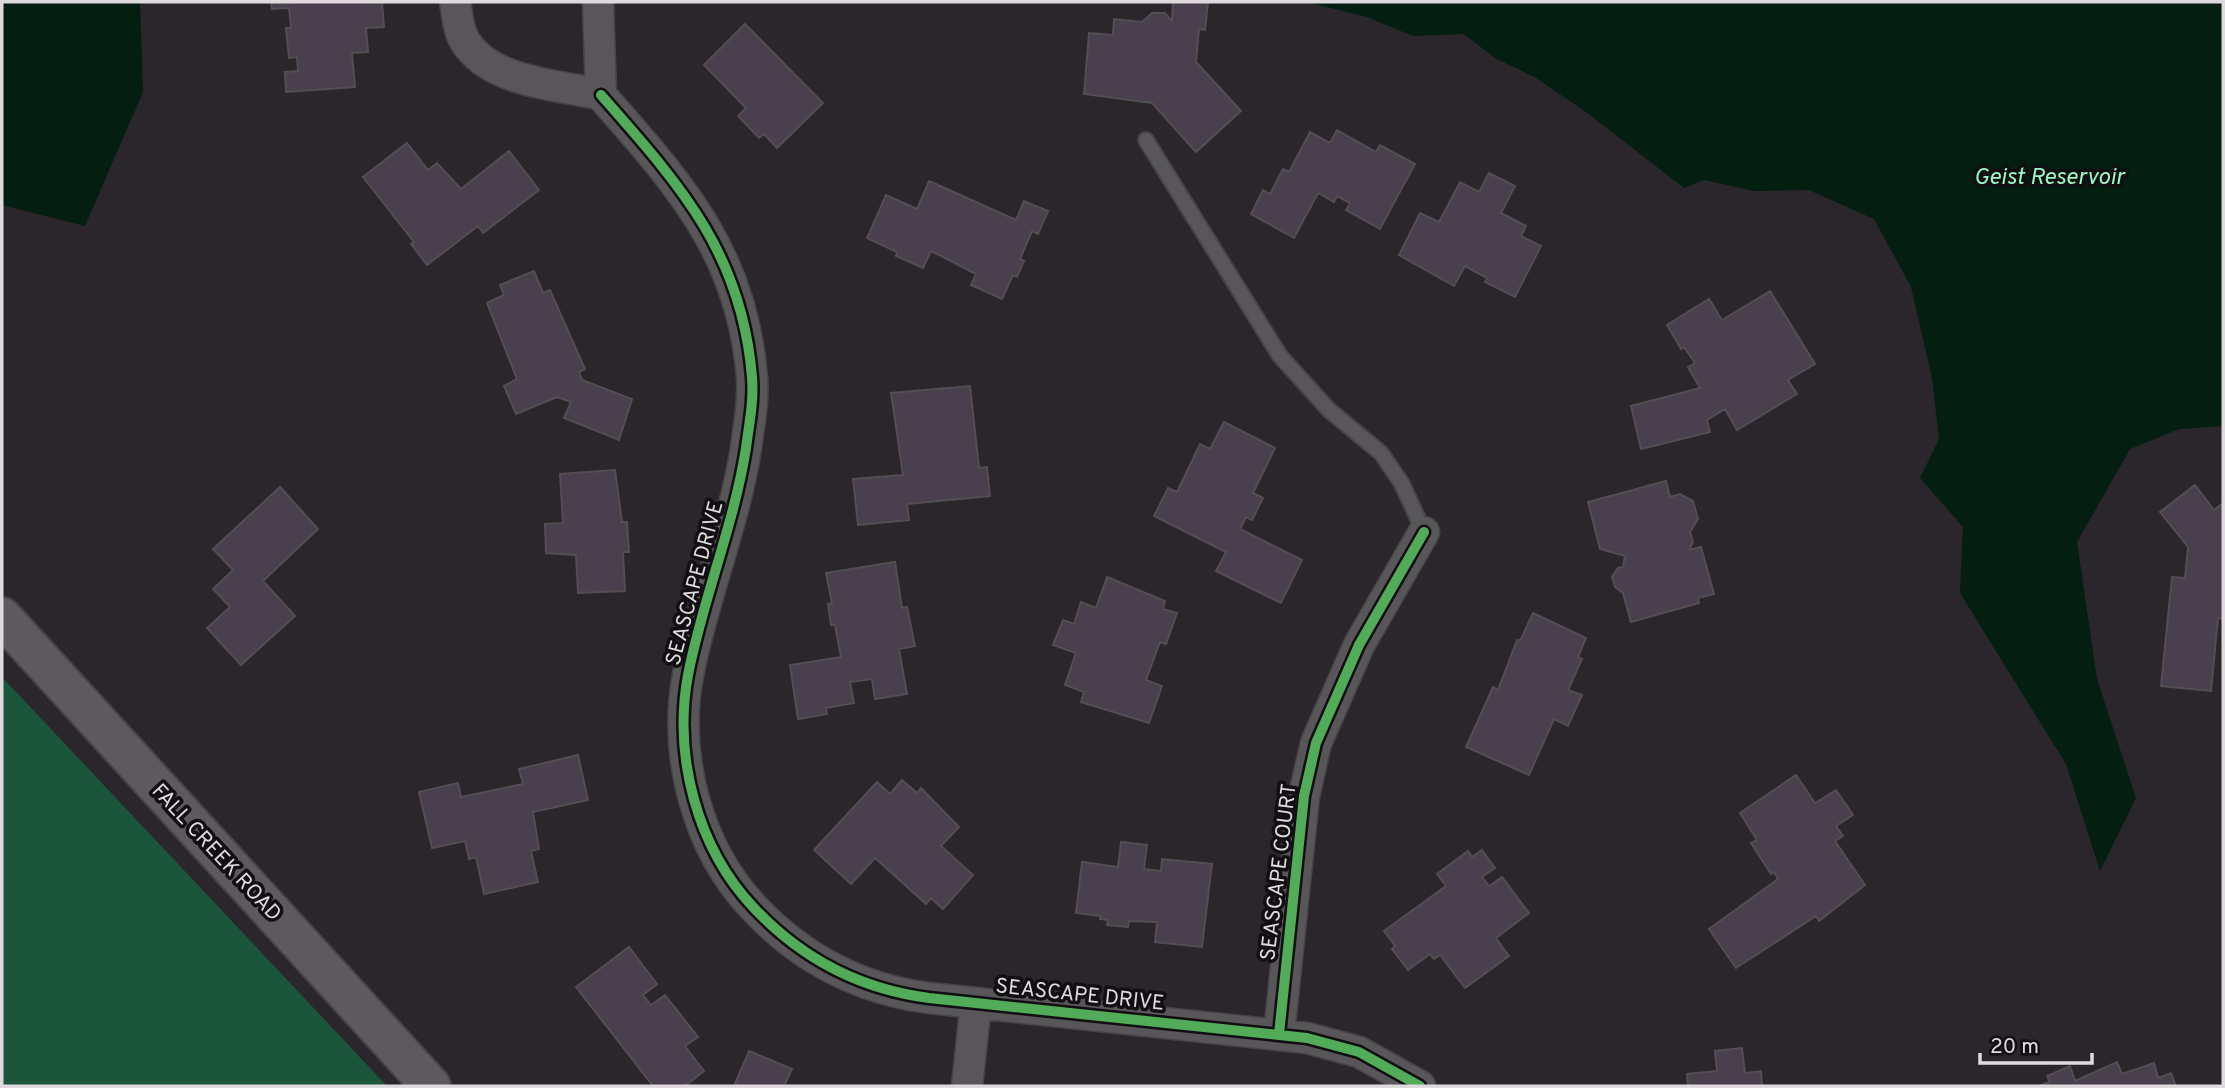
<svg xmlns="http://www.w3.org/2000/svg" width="2225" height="1088" viewBox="0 0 2225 1088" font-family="Overpass,sans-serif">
	<rect width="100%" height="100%" fill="#2a262b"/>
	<path fill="#1b553b" d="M2 677 387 1086H2Z"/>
	<path fill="#041e12" d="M2 2H140L143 92 85 226 2 205Z
		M1307 2H2223V426L2179 429 2130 449 2077 542 2097 679 2136 798 2100 871 2066 764 1960 593 1963 527 1920 478 1939 439 1932 378 1911 287 1874 219 1809 190 1754 191 1704 180 1684 188 1586 112 1536 78 1495 58 1464 34 1413 36 1367 17Z"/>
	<path fill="#4a3f4d" stroke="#514f52" stroke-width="2" d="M271 2H382L384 27 366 28 368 52 352 53 355 87 286 92 285 72 298 71 297 57 289 58 286 28H291L289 8 272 9Z
		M1173 2H1208L1205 30 1199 29 1196 62 1241 111 1196 152 1152 103 1084 94 1089 33 1113 35 1114 19 1142 22 1152 13H1165L1172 21Z
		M745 24 823 103 777 148 764 134 759 138 738 116 746 108 704 65Z
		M1337 130 1376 152 1380 145 1415 164 1380 229 1346 210 1350 203 1337 196 1334 202 1318 193 1294 238 1251 214 1263 190 1270 194 1283 169 1289 172 1310 132 1330 143Z
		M407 143 428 170 437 163 461 189 509 151 539 190 483 233 478 226 427 265 411 244 414 242 363 177Z
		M1489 173 1515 186 1501 213 1526 226 1521 236 1541 246 1515 297 1485 282 1487 278 1465 266 1454 286 1399 255 1420 213 1439 222 1460 182 1479 192Z
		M929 181 1016 220 1024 201 1048 211 1038 234 1032 231 1020 259 1024 261 1017 277 1013 275 1002 299 971 285 976 274 945 258 931 251 923 268 896 256 897 252 867 238 886 195 917 209Z
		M534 271 543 293 550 290 585 369 579 372 582 380 632 399 619 440 564 418 571 402 557 397 516 414 504 386 517 379 487 303 504 295 500 285Z
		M1770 291 1815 364 1788 380 1797 394 1737 430 1725 409 1707 420 1710 432 1641 449 1631 406 1700 388 1688 367 1695 363 1684 347 1681 349 1667 325 1709 299 1722 320Z
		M970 386 979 468 987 467 990 496 907 504 909 520 858 525 853 479 903 475 891 393Z
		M1224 422 1275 448 1253 493 1263 498 1252 520 1246 517 1240 529 1302 560 1281 603 1216 571 1226 552 1154 516 1168 488 1177 492 1200 444 1210 449Z
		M615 470 622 522H627L629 552H623L625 591 578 593 576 555 546 553 545 524 563 523 560 474Z
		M1666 481 1670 497 1680 494 1693 501 1698 519 1690 532 1693 542 1689 550 1701 547 1714 594 1698 598 1699 603 1631 622 1623 593 1615 587 1612 577 1618 568 1623 567 1625 556 1600 549 1588 502Z
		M2195 485 2214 510 2223 503V619L2218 618 2211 691 2161 686 2172 577 2185 578 2188 547 2160 512Z
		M280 487 318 529 263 581 295 616 241 665 207 628 230 607 213 589 233 570 213 549Z
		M895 562 902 608 907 607 915 646 899 649 907 694 875 699 872 679 850 682 854 703 826 708 827 714 798 719 790 665 841 657 835 625H831L828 604 832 603 826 573Z
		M1107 577 1165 601 1163 609 1177 613 1166 644 1160 642 1146 680 1162 686 1149 723 1081 702 1084 692 1065 685 1076 653 1053 645 1063 620 1074 624 1081 602 1096 608Z
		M1533 613 1586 638 1578 657 1582 659 1568 690 1582 695 1568 726 1554 719 1529 775 1466 747 1493 687 1498 690 1517 640 1520 641Z
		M578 755 588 800 533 812 539 849 531 851 538 882 484 894 476 857 469 859 465 841 432 848 419 792 458 783 461 797 523 784 519 769Z
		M1796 775 1815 803 1836 790 1853 815 1836 826 1843 836 1835 841 1865 885 1819 921 1816 916 1736 968 1709 929 1778 879 1774 872 1771 874 1751 843 1757 840 1740 813Z
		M902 780 917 793 921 788 959 827 941 846 973 875 943 909 931 898 926 904 875 858 851 884 814 850 877 782 890 794Z
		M1121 842 1147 845 1144 869 1161 871 1162 859 1212 864 1202 947 1155 942 1157 922 1129 921 1128 927 1107 925 1108 920 1100 919 1101 916 1076 913 1082 862 1118 867Z
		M1482 850 1495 868 1482 877 1489 886 1502 877 1529 913 1496 938 1509 956 1465 988 1440 955 1434 959 1430 954 1408 970 1392 949 1395 946 1384 931 1446 886 1437 874 1468 851 1472 857Z
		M629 947 657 984 643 995 651 1005 665 995 698 1037 685 1046 704 1071 685 1086H653L576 987Z
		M1742 1048 1745 1073 1761 1071 1762 1086H1688L1687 1074 1717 1071 1715 1051Z
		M749 1051 792 1069 784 1086H734Z
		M2117 1062 2122 1074 2154 1063 2158 1078 2171 1073 2176 1086H2039L2050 1082 2047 1076 2070 1066 2075 1081Z"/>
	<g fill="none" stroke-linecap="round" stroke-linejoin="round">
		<g stroke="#474447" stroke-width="18">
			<path id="service" d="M1146 140 1280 356 1329 410 1381 453 1402 484 1424 532"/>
		</g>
		<g stroke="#474447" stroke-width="33">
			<path id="minor" d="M455 2C458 17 458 35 470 48 498 83 560 85 601 95L598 2
				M601 95C680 185 742 253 752 377 754 402 749 424 746 448 734 525 703 598 688 675 673 756 697 848 754 908 802 959 859 989 929 998L1307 1038 1359 1052 1420 1086
				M1279 1034 1304 796 1316 743 1359 645 1424 532
				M967 1086 976 1003"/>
		</g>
		<g stroke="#474447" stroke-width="42">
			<path id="secondary" d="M2 617 431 1086"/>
		</g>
		<use href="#service" stroke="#585659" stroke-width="14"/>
		<use href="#minor" stroke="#585659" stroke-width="30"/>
		<use href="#secondary" stroke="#5e595f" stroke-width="38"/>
		<g stroke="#120f12" stroke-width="15">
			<path id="cycleway" d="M601 95C680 185 742 253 752 377 754 402 749 424 746 448 734 525 703 598 688 675 673 756 697 848 754 908 802 959 859 989 929 998L1307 1038 1359 1052 1420 1086
				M1279 1034 1304 796 1316 743 1359 645 1424 532"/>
		</g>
		<use href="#cycleway" stroke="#51ab58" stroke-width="10"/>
	</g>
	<g text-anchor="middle" stroke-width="7" stroke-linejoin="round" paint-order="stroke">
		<g font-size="21" fill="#dedade" stroke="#120f12">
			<text transform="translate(694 583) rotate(-75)" y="7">SEASCAPE DRIVE</text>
			<text transform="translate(217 852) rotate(47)" y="7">FALL CREEK ROAD</text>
			<text transform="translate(1278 872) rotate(-83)" y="7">SEASCAPE COURT</text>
			<text transform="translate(1080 994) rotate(6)" y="7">SEASCAPE DRIVE</text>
		</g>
		<g font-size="23" font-style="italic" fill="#98fac4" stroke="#120f12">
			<text x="2049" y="184">Geist Reservoir</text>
		</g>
	</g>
	<rect width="2225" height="1088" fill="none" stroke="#dedade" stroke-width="7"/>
	<path d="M1980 1053v10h112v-10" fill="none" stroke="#dedade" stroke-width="3.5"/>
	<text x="1990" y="1053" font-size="21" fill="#dedade" stroke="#120f12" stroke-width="5" paint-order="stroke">20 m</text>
</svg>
